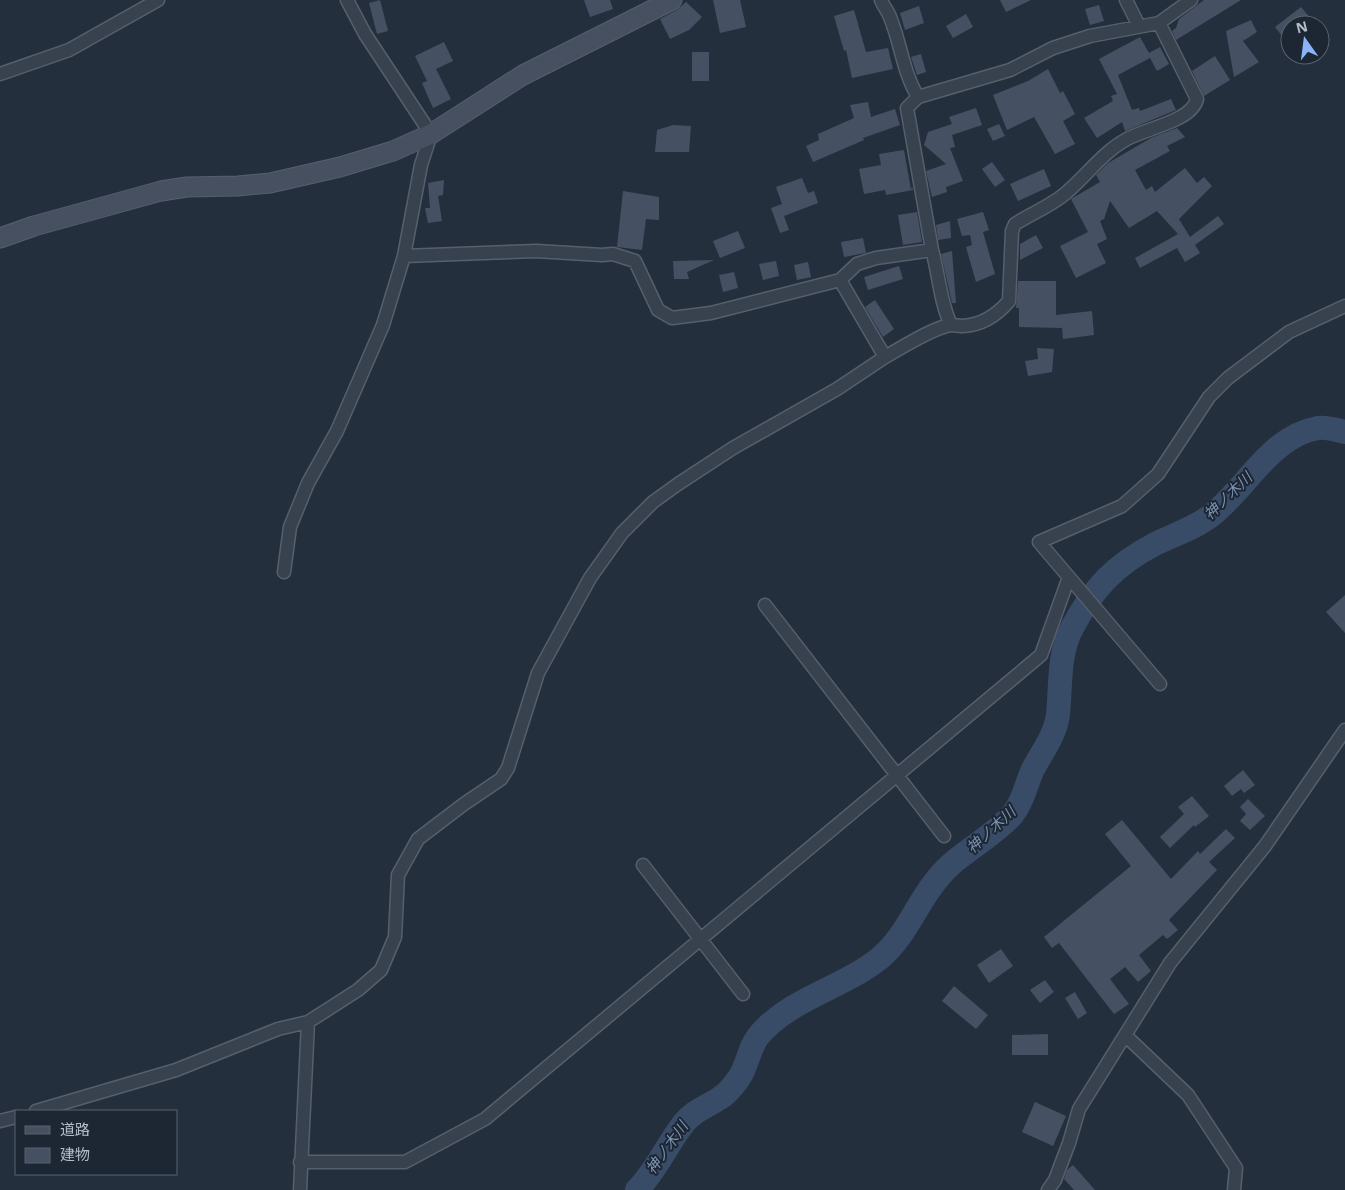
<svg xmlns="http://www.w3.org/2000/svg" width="1345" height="1190" viewBox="0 0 1345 1190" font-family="'Noto Sans','Noto Sans JP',sans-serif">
	<rect width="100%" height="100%" fill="#242f3e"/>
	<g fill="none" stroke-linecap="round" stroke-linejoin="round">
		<path stroke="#394c67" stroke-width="24" d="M637 1190C657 1170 667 1144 684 1123 694 1110 707 1107 720 1098 727 1094 734 1085 739 1078 748 1065 749 1046 760 1034 793 997 843 988 880 958 907 935 916 904 938 878 959 852 991 839 1013 814 1024 800 1026 784 1033 769 1042 752 1056 734 1058 714 1061 686 1058 654 1072 628 1093 588 1115 565 1155 544 1175 534 1196 528 1213 514 1248 486 1271 436 1318 428 1326 427 1337 430 1345 432"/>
	</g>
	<path fill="#455162" d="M380 0 388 31 377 34 369 3Z
		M584 0H610L613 9 590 17Z
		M713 0H740L746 27 720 33Z
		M1000 0H1031L1006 12Z
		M1204 0H1241L1176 40 1172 31 1176 28 1179 19Z
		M686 2 702 17 689 30 670 39 660 19 677 10Z
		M1099 5 1104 21 1090 25 1085 9Z
		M919 6 924 23 905 30 900 13Z
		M1301 7 1316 25H1290V46L1275 27Z
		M854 10 866 52 888 48 893 69 852 78 846 50 844 51 834 16Z
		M966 14 973 27 953 38 946 26Z
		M1251 20 1257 32 1243 41 1259 62 1234 77 1226 31Z
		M1140 37 1149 53 1160 47 1169 64 1157 71 1150 58 1118 75 1132 110 1139 108 1140 111 1171 99 1176 110 1125 131 1122 122 1097 138 1084 118 1113 101 1111 96 1117 94 1099 59Z
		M444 42 453 61 436 69 451 99 433 108 422 83 427 81 415 56Z
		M692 52H709V81H692Z
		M921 54 926 72 917 75 911 57Z
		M1215 56 1230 80 1204 96 1192 71Z
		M1048 69 1060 93 1063 91 1075 114 1063 121 1075 144 1055 154 1034 117 1007 130 993 95 1028 81Z
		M868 102 871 117 895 109 900 125 863 138 864 140 813 162 806 146 819 140 818 134 854 118 850 105Z
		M976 108 982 125 952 135 955 147 950 148 963 181 946 187 947 192 932 197 926 171 946 164 924 145 928 132 952 124 949 117Z
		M999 124 1005 136 993 141 987 129Z
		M673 125 691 126 689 152H655L657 130Z
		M1177 128 1185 137 1167 146 1170 151 1135 170 1146 190 1152 186 1155 192 1185 168 1197 183 1204 177 1212 186 1179 219 1190 237 1218 216 1224 224 1195 245 1200 253 1185 262 1177 248 1140 268 1135 258 1178 234 1157 211 1129 228 1110 201 1104 219 1100 221 1107 239 1097 244 1106 263 1076 278 1060 246 1088 232 1071 199 1100 182 1096 175 1108 163 1151 138Z
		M904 150 911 190 912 186 913 190 886 195 885 190 864 194 859 169 881 165 879 154Z
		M992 162 1005 180 995 187 982 169Z
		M1044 169 1051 186 1018 201 1010 184Z
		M802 178 808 193 814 191 818 203 784 216 789 230 780 233 771 208 782 204 776 187Z
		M444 180 443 195 438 196 442 221 428 223 425 208H430L428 183Z
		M623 191 659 197V220L646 219 642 250 617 247Z
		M917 212 922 242 903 245 898 215Z
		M983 212 989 230 983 232 995 274 976 282 966 247 972 245 970 235 962 236 957 219Z
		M950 221 951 238 938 240 936 225Z
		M738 231 745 248 720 258 713 241Z
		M1036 235 1043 248 1020 260V244Z
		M863 238 866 253 844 257 841 242Z
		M952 251 956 303H952L941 254Z
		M714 260 687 272 689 279H674L673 261Z
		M776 261 779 276 763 280 759 264Z
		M808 262 811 277 797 280 794 265Z
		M899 266 903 279 868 290 864 277Z
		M734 272 738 288 723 292 719 275Z
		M1018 281H1056V315L1092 311 1094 335 1063 339 1062 328 1019 327V308H1016Z
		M875 300 894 329 883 337 865 307Z
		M1037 348 1054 349 1052 372 1028 376 1025 361 1038 359Z
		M1345 595V633L1326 612Z
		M1243 770 1255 785 1244 793 1241 789 1232 796 1224 786Z
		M1192 796 1209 816 1195 827 1194 825 1170 848 1160 837 1184 814 1178 807Z
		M1248 799 1265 816 1250 830 1240 821 1246 814 1240 807Z
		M1122 820 1171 879 1198 851 1200 854 1226 829 1235 838 1209 862 1217 870 1169 920 1178 930 1167 939 1163 935 1139 955 1151 971 1138 982 1125 967 1110 979 1129 1004 1114 1014 1059 943 1052 948 1044 937 1131 866 1105 834Z
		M1001 949 1013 966 989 983 977 965Z
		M1045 980 1054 992 1040 1003 1030 990Z
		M954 986 988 1015 976 1029 942 1001Z
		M1075 992 1087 1013 1078 1019 1065 998Z
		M1048 1034V1055H1012V1035Z
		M1035 1102 1066 1116 1053 1146 1022 1132Z
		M1073 1165 1095 1190H1074L1064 1179 1067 1170Z"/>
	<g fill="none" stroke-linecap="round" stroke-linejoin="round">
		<g stroke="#565f6c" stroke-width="15">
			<path id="street" d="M881 0C883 6 888 11 890 17 901 44 903 72 918 97
				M1126 0 1139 26
				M0 74 69 50 158 0
				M932 250C939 275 940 302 951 325
				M404 256 536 251 602 255 613 254 635 261 658 310 672 318 711 313 840 280 857 264 876 258 932 250 907 108 918 97 1010 70 1053 48 1090 36 1159 23 1191 0
				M885 357C901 348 934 327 951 325 955 325 959 326 963 326 982 325 997 315 1009 301L1012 231 1015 224C1032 213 1053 205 1067 192 1088 174 1103 152 1127 139 1147 128 1192 121 1197 99L1159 23
				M284 572 290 527 308 483 337 431 383 325 404 256 421 165 431 134 365 34 347 0
				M765 605 944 836
				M1160 684 1039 542 1122 506 1158 474 1209 397 1228 378 1289 332 1345 306
				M643 865 743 994
				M1126 1036 1188 1095 1236 1168 1234 1190
				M36 1111 176 1070 278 1029 308 1022 358 990 381 970 395 937 398 875 418 839 464 804 501 779 508 768 538 673 590 578 622 533 653 502 678 484 733 448 837 389 885 357 840 280
				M0 1121 16 1117
				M300 1162H405L485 1119 1041 655 1069 577
				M300 1190 308 1022
				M1048 1190 1055 1180 1069 1143 1079 1109 1170 963 1265 846 1345 730"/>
		</g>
		<g stroke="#565f6c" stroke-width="21">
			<path id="secondary" d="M0 238 34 226 161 191 187 187 238 186 270 183 340 167 393 151 431 134 523 75 672 0"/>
		</g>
		<use href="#street" stroke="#38414e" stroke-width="12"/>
		<use href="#secondary" stroke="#465061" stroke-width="19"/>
	</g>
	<g text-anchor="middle" stroke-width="4" stroke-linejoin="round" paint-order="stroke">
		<g font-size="15" font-style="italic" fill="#7c92b1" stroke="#1d2633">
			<text transform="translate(1228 496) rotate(-44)" y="5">神ノ木川</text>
			<text transform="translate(991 830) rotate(-43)" y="5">神ノ木川</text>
			<text transform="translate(667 1148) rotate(-54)" y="5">神ノ木川</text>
		</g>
	</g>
	<rect x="15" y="1110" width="162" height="65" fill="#1d2633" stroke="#59626f"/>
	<rect x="25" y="1126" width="25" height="8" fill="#465061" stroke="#59626f"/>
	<text x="60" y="1135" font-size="15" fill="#b4bcc9">道路</text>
	<rect x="25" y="1148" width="25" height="15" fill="#455162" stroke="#59626f"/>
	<text x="60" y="1160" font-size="15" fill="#b4bcc9">建物</text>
	<g transform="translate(1305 40) rotate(346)"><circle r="24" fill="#1d2633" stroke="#59626f"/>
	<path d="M0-4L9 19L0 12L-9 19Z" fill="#8ab4f8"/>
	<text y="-8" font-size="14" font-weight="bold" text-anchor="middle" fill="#b4bcc9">N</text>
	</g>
</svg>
